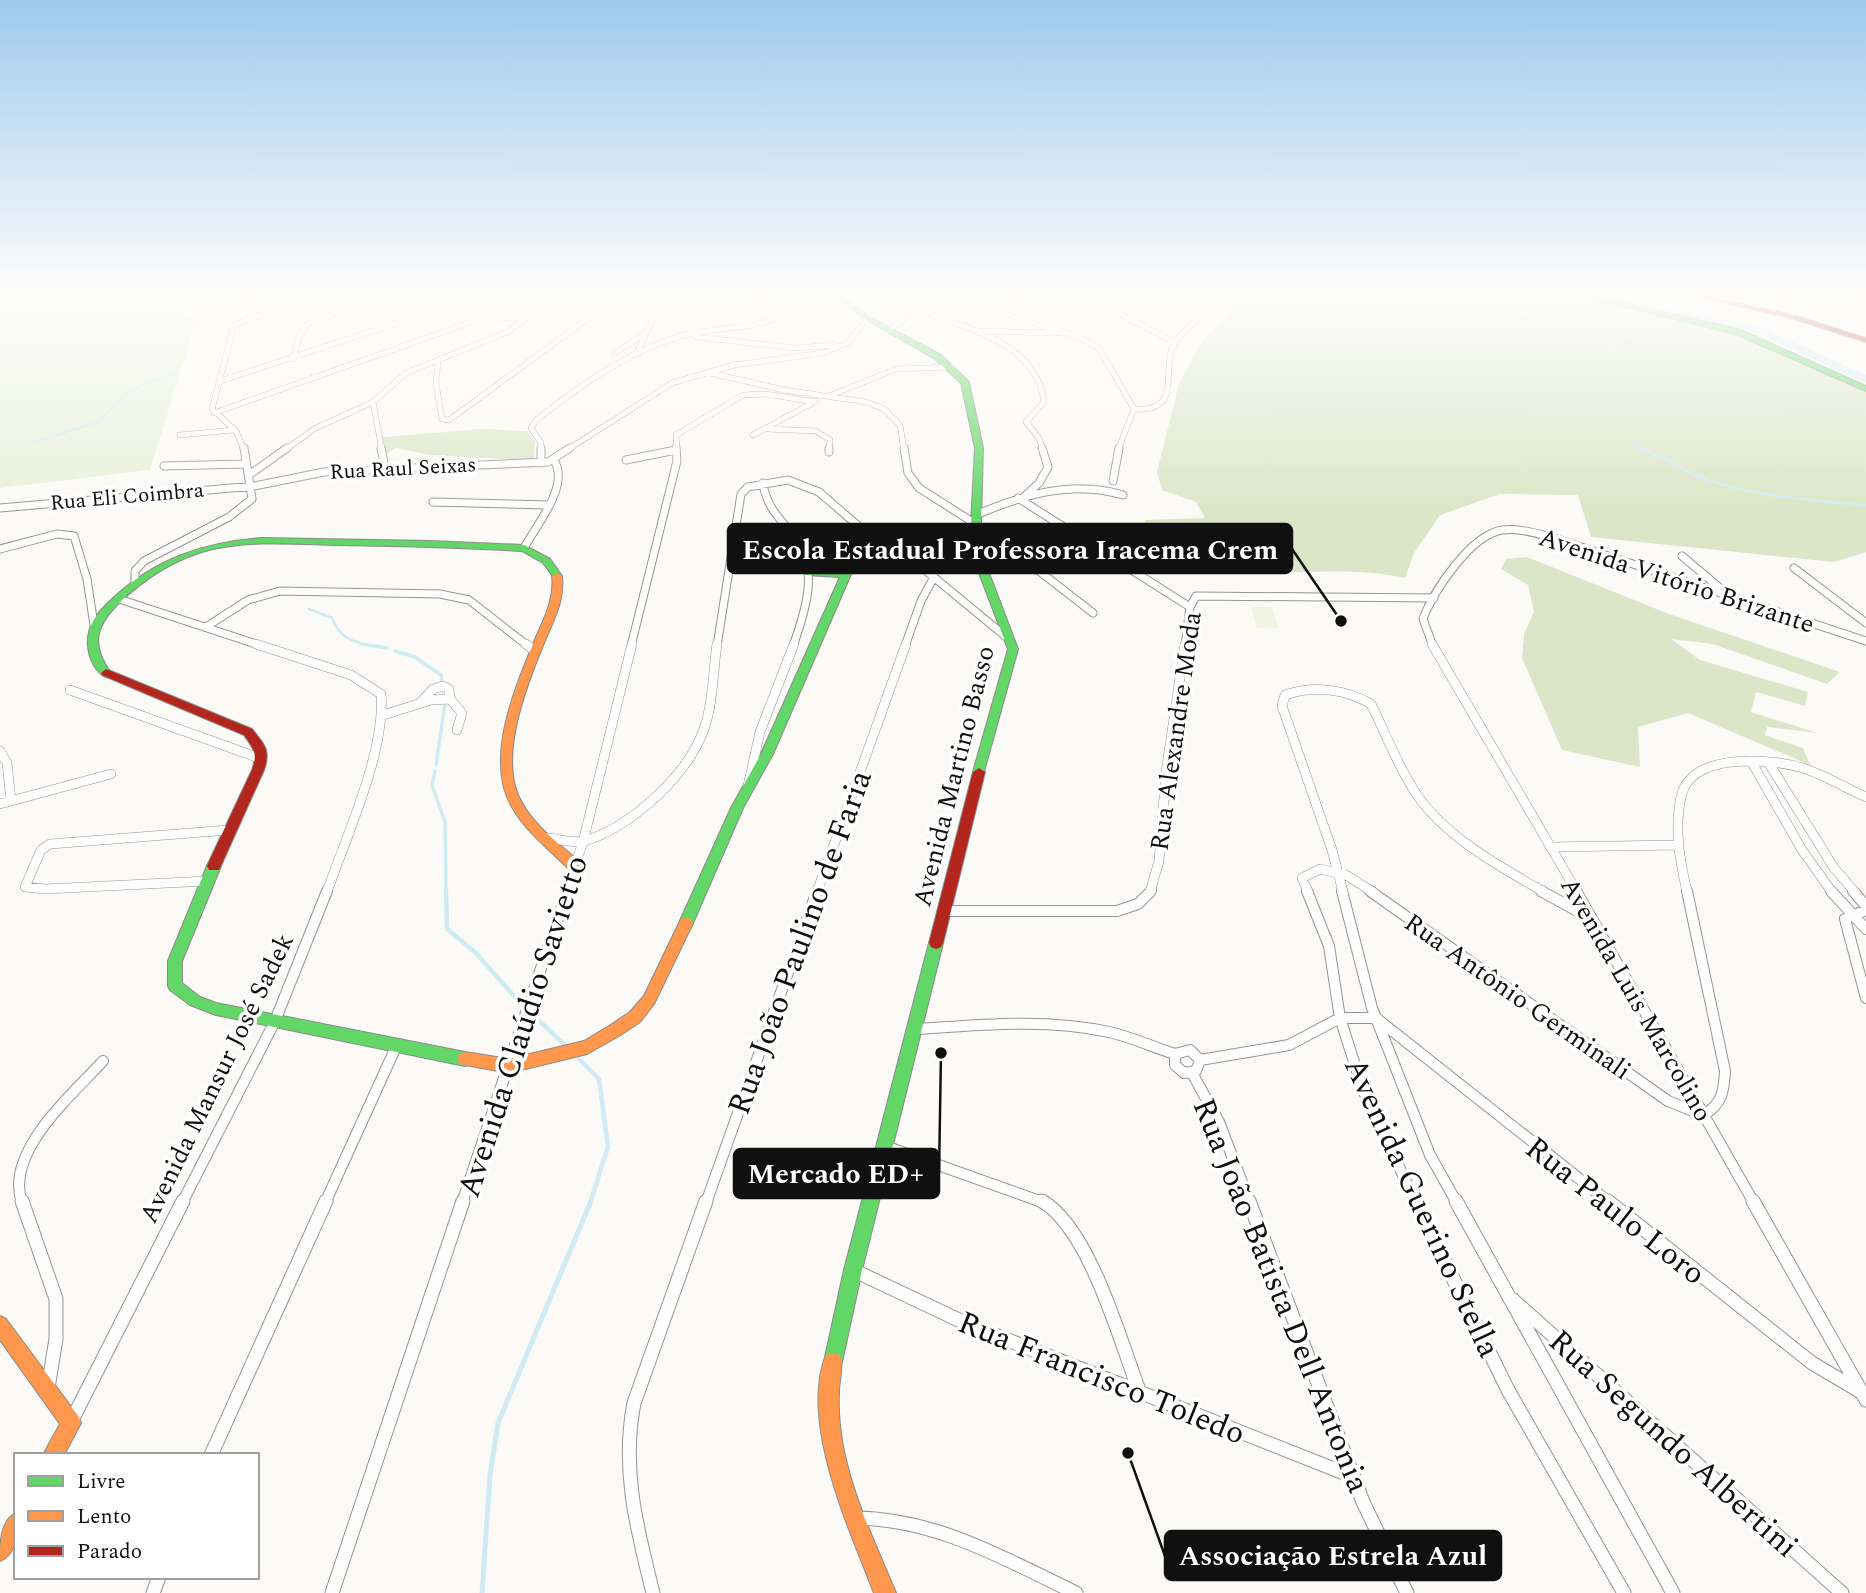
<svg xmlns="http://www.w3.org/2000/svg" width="1866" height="1593" viewBox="0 0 1866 1593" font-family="Spectral,serif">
	<rect width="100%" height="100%" fill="#fcfaf7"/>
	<path fill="#e8f0d9" d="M0 293H212L210 299 186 300 179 306 180 313 187 316 198 315 150 470 0 488Z"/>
	<path fill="#dae6c7" d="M1248 293H1560L1721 329 1866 391V552L1834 562 1591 537 1578 495 1500 494 1440 515 1414 553 1405 578C1337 563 1265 581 1196 567 1180 563 1163 549 1149 541L1145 520 1205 518 1196 502 1162 490 1157 472 1179 384 1202 341Z
		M482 429 527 431 535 441 534 461 430 455 396 448 386 454 382 437Z
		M1527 557 1669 614 1840 672 1827 684 1713 644 1671 639 1700 660 1808 692 1805 706 1756 692 1751 712 1817 733 1767 727 1765 735 1803 748 1810 765 1688 713 1638 727 1640 767 1562 750 1522 658 1524 634 1534 612 1528 585 1501 569 1506 559Z"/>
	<path fill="#f1f4e2" d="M1251 607H1272L1278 628H1257Z"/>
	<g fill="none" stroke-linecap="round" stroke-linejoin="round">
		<path stroke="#d0ebf4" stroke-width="2" d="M1617 297 1622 293
			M1608 358 1609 347 1628 337 1633 324 1647 314
			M34 442 96 423 127 394 143 384 177 372
			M1631 445 1644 450"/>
		<path stroke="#d0ebf4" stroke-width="2.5" d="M1639 448C1658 454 1672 463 1689 472 1735 495 1814 501 1866 505
			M309 609 332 618C339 638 353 642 372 646"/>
		<path stroke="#d0ebf4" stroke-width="3.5" d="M362 644 387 648
			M395 651 415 657 441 675 442 681
			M436 764 445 704
			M435 771 432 785 445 822 446 892"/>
		<path stroke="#d0ebf4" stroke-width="4.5" d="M446 891 447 929 476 953 520 1003
			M535 1017 564 1044
			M579 1059 599 1079 608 1147 590 1203"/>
		<path stroke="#d0ebf4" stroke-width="5" d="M482 1593 490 1475 498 1423 591 1201"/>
		<path fill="#d0ebf4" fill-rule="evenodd" d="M1597 293H1613L1643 303 1764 328 1866 375V383L1757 333 1641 309Z"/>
		<g stroke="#969594" stroke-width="6">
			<path id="street-far4" d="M648 293 780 316
				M905 293 922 302 917 310C966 328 1037 342 1044 402L1026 422 1039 438 1043 450
				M998 293 996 305 1002 313 1081 338 1099 348 1134 409
				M1761 293 1804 307
				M1838 296 1866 306
				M998 300 1106 307 1222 298
				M217 305 239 301 285 303
				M1108 308 1175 342
				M1792 313 1847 293
				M889 330 917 310
				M975 331 1059 333
				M696 337 797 348 835 345
				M637 352 666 293
				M615 353 646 333
				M294 359 298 339 308 324 393 293
				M438 362 436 383 442 419 449 420 623 293
				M706 372 784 390 866 402 884 409 900 425 904 450
				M220 381 489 293
				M829 396 896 369 952 367
				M373 402 382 450
				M1134 409C1186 413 1158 367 1176 341 1189 323 1214 308 1230 293
				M214 413 477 320 492 317 525 319
				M767 429 816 431 830 440 829 450
				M180 435 234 430
				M753 435 816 401
				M244 450 236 431 212 409 234 325 320 293
				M285 450 314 429 373 402 406 373 507 332 561 293
				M541 450V443L531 428 536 420C580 386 626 352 681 336 716 326 752 331 786 314L787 306 768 293
				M567 450 672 383 734 365 823 353 848 343 867 318
				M677 450 676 435 743 395 766 394 815 402
				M1118 450 1134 409"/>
		</g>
		<g stroke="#969594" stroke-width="9">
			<path id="street-far3" d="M381 448 385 468
				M541 448V463
				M904 448 908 473 919 488 993 535 1093 613
				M829 452V448
				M626 460 676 450
				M164 466 245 464
				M249 475 287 448
				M1113 481 1119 448
				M763 483C766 506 779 518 793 535 820 567 806 610 793 646
				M1025 496 1039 483 1048 467 1042 448
				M1018 498 1190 607
				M433 502 548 505
				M0 508 254 486 324 472 548 462 570 448
				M978 514C1026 494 1072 480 1123 495
				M524 548C537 524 570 486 554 460
				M0 549 57 534 74 536 87 579 94 625
				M1682 556 1727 594
				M1794 568 1866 623
				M848 569 863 530
				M135 584V571L144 561 229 517 252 499 244 448
				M119 599 262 646
				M206 627 248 600 280 591 440 594 469 600 528 646
				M631 646 677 461 676 448
				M717 646 741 494 748 487 788 480 819 492 863 530 919 565 1010 640
				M905 646 921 601 934 577
				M1185 646 1190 607 1196 596 1434 598
				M1433 646 1423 619C1433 591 1471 535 1502 530 1518 528 1535 533 1551 537L1866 641"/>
		</g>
		<g stroke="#969594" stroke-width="10">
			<path id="street-far2" d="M256 644 351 675 381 694C386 751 346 837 327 892
				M526 644 535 651
				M1432 644 1577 892
				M70 690 262 759
				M420 703 433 689 443 686 449 689 450 699
				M383 715 431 700 450 699 462 713 457 730
				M0 751 7 763 11 801
				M1751 761 1802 850 1832 892
				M1768 762 1834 868 1855 892
				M748 786 760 732 794 644
				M0 804 111 774
				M548 838C559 839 575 844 585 841 632 826 688 775 704 729 713 704 713 671 717 644
				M1550 847 1677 845
				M208 881 45 889 25 887 41 850 50 844 229 830
				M566 892 583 842 632 644
				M817 892 906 644
				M1150 892 1159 861 1166 772 1185 644
				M1308 892 1302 878 1320 869 1346 875 1373 892
				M1343 892 1332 850 1282 706 1285 695C1313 685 1346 689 1371 704 1386 734 1398 767 1417 795 1447 838 1499 866 1544 892
				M1687 892C1680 861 1674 830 1681 797 1690 752 1769 758 1803 768 1824 775 1846 788 1866 797"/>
		</g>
		<g stroke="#969594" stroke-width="12">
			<path id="street-far1" d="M1307 891 1329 946 1340 1018 1363 1090 1416 1203
				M1342 891 1372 1008 1430 1155 1457 1203
				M1370 891 1668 1101 1703 1115C1722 1105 1724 1091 1725 1071L1687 891
				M1541 891 1590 918
				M1576 891 1754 1203
				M1831 891 1866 929
				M1853 891 1866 906
				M1866 910 1845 919 1866 998
				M944 911H1117L1138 904 1151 891
				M916 1029C980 1025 1045 1018 1109 1032 1131 1037 1153 1047 1175 1054
				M1175 1054V1065L1184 1073 1196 1071 1200 1060
				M1175 1054 1190 1050 1200 1060
				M1200 1060 1289 1045 1340 1018H1376L1610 1203
				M1192 1073 1219 1122 1250 1203
				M885 1146 1045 1203
				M22 1203C4 1152 72 1095 103 1061
				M182 1203 275 1021 327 891
				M325 1203 396 1047
				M462 1203 567 891
				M706 1203 817 891"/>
		</g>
		<g stroke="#969594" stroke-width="15">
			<path id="street" d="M22 1201 56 1299V1339L48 1388
				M1042 1201C1090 1229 1120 1341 1140 1393
				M1249 1201 1363 1502 1407 1593
				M1415 1201 1508 1390 1624 1593
				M1456 1201 1673 1593
				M1608 1201 1812 1363 1861 1392
				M1753 1201 1866 1400
				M853 1270 965 1323 1354 1477
				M1512 1299 1842 1593
				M71 1422 183 1201
				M211 1455 326 1201
				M856 1518C937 1519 1005 1559 1076 1593
				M153 1593 159 1577
				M332 1593 463 1201
				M653 1593C637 1529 621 1469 634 1403L706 1201"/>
		</g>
		<g stroke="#8d8c8b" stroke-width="2">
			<path id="fast" d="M832 293H839L869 317 941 355 969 382 983 448 981 524 984 560 1018 649 983 775 979 776 973 772 1008 649 974 560 971 524 975 448 961 383 935 359 865 319Z
				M1569 293H1581L1741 330 1866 386V391L1736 334Z
				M262 538 430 541 524 545 550 559 562 576 560 578H554L543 563 522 551C460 547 398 546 336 545 294 544 250 540 209 550 174 559 144 579 118 604 95 627 91 646 111 673L106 677C95 672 89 658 88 646 86 626 98 612 111 600 154 559 204 542 262 538Z
				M809 570 846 571 851 574 773 754 743 808 693 923 691 927 686 929 681 927 679 923 731 808 761 754 840 577 806 575 804 573Z
				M214 861 219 862 221 866 182 961V983L200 997 216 1003 465 1052 470 1054 473 1059 470 1064 465 1066 216 1015 190 1005 170 990 168 986V961L207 866 209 862Z
				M936 937 941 939 943 943 862 1270 842 1362 840 1369 833 1371 826 1369 824 1362 844 1270 929 943 931 939Z"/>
		</g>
		<g stroke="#8d8c8b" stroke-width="2">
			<path id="slow" d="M557 573 562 576C565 601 553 621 544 643 527 684 500 752 518 795 529 822 558 843 580 862L582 866 580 870H570C550 850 526 832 512 807 484 760 515 688 534 642 543 620 555 600 552 576Z
				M686 917 691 919 693 923 654 1004 640 1022 619 1036 587 1054 509 1073 460 1064 457 1059 460 1054 465 1052 509 1059 584 1041 609 1026 630 1012 644 996 681 919Z
				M0 1316 6 1319 78 1416 81 1423 64 1455H43L60 1424 0 1340Z
				M833 1353 840 1355C844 1367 839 1380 839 1392 838 1412 840 1432 844 1451 854 1500 877 1547 896 1593H874C850 1530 799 1422 826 1355Z
				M16 1513C16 1531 19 1553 0 1561 0 1544 0 1521 16 1513Z"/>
		</g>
		<g stroke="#8d8c8b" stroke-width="2">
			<path id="jam" d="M1679 293H1692L1794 315 1866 338V342L1790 318Z
				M106 669 252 729C264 744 271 750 264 770L219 870H209L207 866 252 770C258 753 254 749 244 735L102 675 101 673Z
				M979 768 985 772 943 943 941 947 936 949 931 947 929 943 973 772Z"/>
		</g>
		<use href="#street-far4" stroke="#fffefe" stroke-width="5"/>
		<use href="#street-far3" stroke="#fffefe" stroke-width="7"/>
		<use href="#street-far2" stroke="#fffefe" stroke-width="9"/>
		<use href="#street-far1" stroke="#fffefe" stroke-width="10"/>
		<use href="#street" stroke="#fffefe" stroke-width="13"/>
		<use href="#fast" fill="#63d668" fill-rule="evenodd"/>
		<use href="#slow" fill="#ff974d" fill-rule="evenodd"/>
		<use href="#jam" fill="#b3261e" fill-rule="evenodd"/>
	</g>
	<linearGradient id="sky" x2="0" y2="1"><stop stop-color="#9ecaed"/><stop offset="0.57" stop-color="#fefdfb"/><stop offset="1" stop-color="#fefdfb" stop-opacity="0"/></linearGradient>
	<rect width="1866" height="516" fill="url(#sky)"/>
	<g text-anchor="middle" stroke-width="7" stroke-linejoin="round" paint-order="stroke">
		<g font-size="21" fill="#101010" stroke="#fff">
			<text transform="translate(403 468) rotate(-3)" y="7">Rua Raul Seixas</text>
			<text transform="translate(127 496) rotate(-5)" y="7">Rua Eli Coimbra</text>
		</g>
		<g font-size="26" fill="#101010" stroke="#fff">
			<text transform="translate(1677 580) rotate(18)" y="9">Avenida Vitório Brizante</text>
			<text transform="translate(1175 731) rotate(-82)" y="9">Rua Alexandre Moda</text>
			<text transform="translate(953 776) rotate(-76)" y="9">Avenida Martino Basso</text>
			<text transform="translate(1518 996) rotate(35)" y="9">Rua Antônio Germinali</text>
			<text transform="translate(1637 999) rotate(60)" y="9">Avenida Luis Marcolino</text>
			<text transform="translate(216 1078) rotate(-64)" y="9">Avenida Mansur José Sadek</text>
		</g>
		<g font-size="32" fill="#101010" stroke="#fff">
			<text transform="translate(799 942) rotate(-70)" y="11">Rua João Paulino de Faria</text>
			<text transform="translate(522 1026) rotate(-72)" y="11">Avenida Claúdio Savietto</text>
			<text transform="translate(1423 1207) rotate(65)" y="11">Avenida Guerino Stella</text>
			<text transform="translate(1616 1210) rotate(38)" y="11">Rua Paulo Loro</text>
			<text transform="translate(1282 1295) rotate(68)" y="11">Rua João Batista Dell Antonia</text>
			<text transform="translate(1102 1377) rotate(22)" y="11">Rua Francisco Toledo</text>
			<text transform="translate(1674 1443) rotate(42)" y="11">Rua Segundo Albertini</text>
		</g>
	</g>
	<path fill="none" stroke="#101010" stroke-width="2.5" d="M1341 621L1292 549M941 1053L939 1174M1128 1453L1165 1556"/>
	<g fill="#101010" stroke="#fff" stroke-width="2.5">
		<circle cx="1341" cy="621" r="7"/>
		<circle cx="941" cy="1053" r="7"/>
		<circle cx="1128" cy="1453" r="7"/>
	</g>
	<g fill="#101010" stroke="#101010" stroke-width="2.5">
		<rect x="728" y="524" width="564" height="49" rx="7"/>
		<rect x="734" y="1149" width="205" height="49" rx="7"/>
		<rect x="1165" y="1531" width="336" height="49" rx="7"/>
	</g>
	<g font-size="28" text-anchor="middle" font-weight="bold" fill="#fff">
		<text x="1010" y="559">Escola Estadual Professora Iracema Crem</text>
		<text x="836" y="1183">Mercado ED+</text>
		<text x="1333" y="1565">Associação Estrela Azul</text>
	</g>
	<rect x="14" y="1453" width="245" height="126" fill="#ffffff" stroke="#9f9f9f" stroke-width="2"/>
	<rect x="28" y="1476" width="35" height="10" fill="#63d668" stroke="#9f9f9f" stroke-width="2"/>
	<text x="77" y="1488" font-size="21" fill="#101010">Livre</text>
	<rect x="28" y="1511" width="35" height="10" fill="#ff974d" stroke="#9f9f9f" stroke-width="2"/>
	<text x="77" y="1523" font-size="21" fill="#101010">Lento</text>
	<rect x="28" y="1546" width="35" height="10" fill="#b3261e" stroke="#9f9f9f" stroke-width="2"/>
	<text x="77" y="1558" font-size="21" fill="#101010">Parado</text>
</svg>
